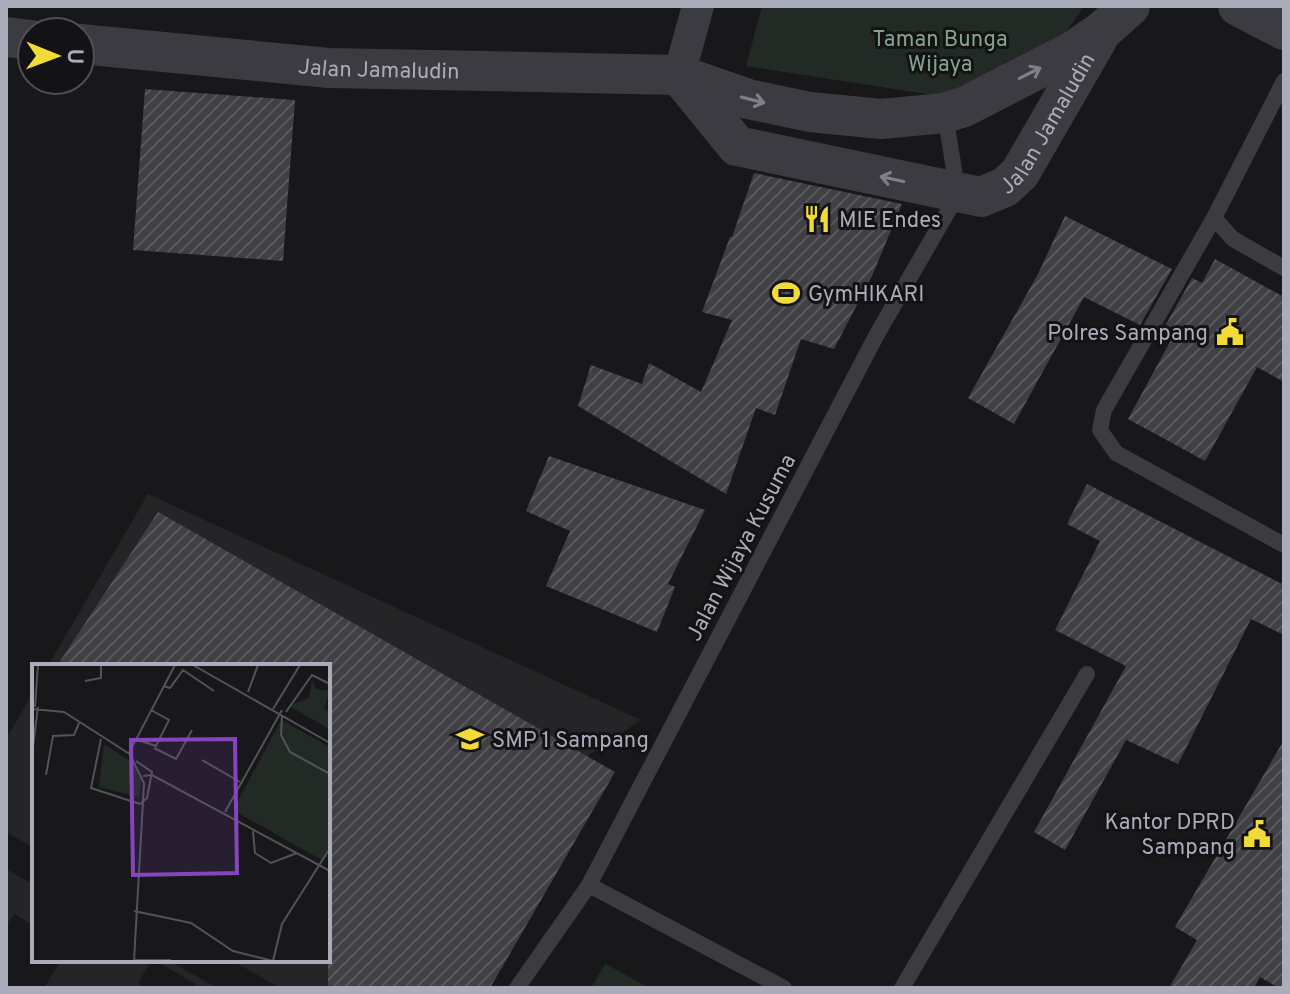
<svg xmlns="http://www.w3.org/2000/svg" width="1290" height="994" viewBox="0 0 1290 994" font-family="Overpass,sans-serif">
	<defs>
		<pattern id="building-hatch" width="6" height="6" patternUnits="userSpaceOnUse" patternTransform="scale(2)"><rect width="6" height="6" fill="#404044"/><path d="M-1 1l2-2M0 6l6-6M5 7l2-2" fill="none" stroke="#59595d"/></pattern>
	</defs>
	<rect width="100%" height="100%" fill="#18181a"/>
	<path fill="#252427" d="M148 494 641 720 583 759 455 988H280L231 960H328V666H48Z
		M34 691V848L6 832V739Z
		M6 869 34 885V926L14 914 6 926Z
		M61 960H152L138 983 146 988H44Z
		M155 960H168L217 988H193L195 984Z"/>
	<path fill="#222a25" d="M762 6H1084L1058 44 952 98 746 66Z
		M605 964H606L649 988H591Z"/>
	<path fill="url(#building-hatch)" d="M145 89 295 100 283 261 133 250Z
		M754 173 902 204 872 276 834 349 801 339 775 415 756 408 726 494 578 406 591 365 642 384 649 363 701 392 732 320 702 312 730 237H732Z
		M1065 216 1172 269 1140 325 1084 297 1014 424 968 398 1038 274Z
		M1215 259 1284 297V382L1257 367 1205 461 1128 419 1171 340 1160 335 1192 278 1202 283Z
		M549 456 705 510 668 584 675 587 657 632 546 586 570 531 526 511Z
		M1087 484 1284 585V635L1251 619 1178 764 1126 740 1065 850 1034 832 1126 666 1055 630 1100 541 1067 524Z
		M158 512 615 772 490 988H328V666H57Z
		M1284 740V988H1279L1260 977 1254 988H1169L1197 940 1175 927Z"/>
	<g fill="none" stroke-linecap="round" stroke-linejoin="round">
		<path stroke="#3b3b41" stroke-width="16" d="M1284 81 1214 218 1233 239 1284 268
			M1214 218 1104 410 1100 430 1116 453 1284 545
			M589 885 784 988
			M517 988 589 885 876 336 958 194 945 114
			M902 988 1087 674"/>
		<path stroke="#3b3b41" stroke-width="32" d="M679 75 698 6"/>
		<g stroke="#3b3b41" stroke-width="40">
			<path d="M1238 6 1284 30"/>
			<path d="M6 37 32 40"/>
			<path id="s1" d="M80 44 329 68 679 75 748 99 810 112 881 119 944 113 964 107 1073 51 1102 31 1130 6"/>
			<path id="s2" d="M679 75 737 146 981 197 1005 187 1020 173 1098 38"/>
		</g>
	</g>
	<defs><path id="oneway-shaft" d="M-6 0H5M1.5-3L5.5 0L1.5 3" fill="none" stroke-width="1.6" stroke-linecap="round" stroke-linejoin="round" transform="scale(2)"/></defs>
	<g stroke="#7e7f8a">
		<use href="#oneway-shaft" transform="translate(1030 73) rotate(-27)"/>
		<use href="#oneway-shaft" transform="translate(753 100) rotate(14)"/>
		<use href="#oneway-shaft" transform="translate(892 179) rotate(-168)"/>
	</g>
	<defs>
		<g id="restaurant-bare" transform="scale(2.16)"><path d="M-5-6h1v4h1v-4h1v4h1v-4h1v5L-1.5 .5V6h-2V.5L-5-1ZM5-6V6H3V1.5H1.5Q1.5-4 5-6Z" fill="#f2da39" stroke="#131315" stroke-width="2.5" paint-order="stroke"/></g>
		<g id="stadium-bare" transform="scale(2.16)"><path d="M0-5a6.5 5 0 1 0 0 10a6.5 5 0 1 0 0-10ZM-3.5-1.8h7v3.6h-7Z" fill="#f2da39" stroke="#131315" stroke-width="2.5" paint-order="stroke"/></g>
		<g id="civic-bare" transform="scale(2.16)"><path d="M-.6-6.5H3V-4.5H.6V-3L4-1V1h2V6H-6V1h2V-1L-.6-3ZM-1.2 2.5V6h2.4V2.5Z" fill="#f2da39" stroke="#131315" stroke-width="2.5" paint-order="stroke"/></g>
		<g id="school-bare" transform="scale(2.16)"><path d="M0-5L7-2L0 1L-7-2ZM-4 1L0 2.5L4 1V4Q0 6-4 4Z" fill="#f2da39" stroke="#131315" stroke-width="2.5" paint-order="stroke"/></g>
	</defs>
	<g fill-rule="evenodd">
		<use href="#restaurant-bare" x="817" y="219"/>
		<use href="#stadium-bare" x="786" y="293"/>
		<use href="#civic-bare" x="1230" y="332"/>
		<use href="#school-bare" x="470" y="739"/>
		<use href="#civic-bare" x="1257" y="834"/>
	</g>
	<g text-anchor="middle" stroke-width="6" stroke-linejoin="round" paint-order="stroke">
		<g font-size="22" fill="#82a58b" stroke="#131315">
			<text x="940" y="46">Taman Bunga<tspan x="940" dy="25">Wijaya</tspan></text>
		</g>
		<g font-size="22" fill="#aaacba" stroke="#131315">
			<text dy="8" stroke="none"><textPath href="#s1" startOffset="300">Jalan Jamaludin</textPath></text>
			<text dy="8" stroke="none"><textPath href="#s2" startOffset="444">Jalan Jamaludin</textPath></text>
			<text transform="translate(740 547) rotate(-62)" y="8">Jalan Wijaya Kusuma</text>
		</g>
		<g font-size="22" fill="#aaacba" stroke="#131315" text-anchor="start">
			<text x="839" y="227">MIE Endes</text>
			<text x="808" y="301">GymHIKARI</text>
			<text x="1208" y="340" text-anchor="end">Polres Sampang</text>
			<text x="492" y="747">SMP 1 Sampang</text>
			<text x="1235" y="829" text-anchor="end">Kantor DPRD<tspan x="1235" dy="25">Sampang</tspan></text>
		</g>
	</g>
	<g transform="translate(32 664)">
		<rect width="298" height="298" fill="#18181a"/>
		<path d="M280 17 284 25 298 27 292 44 298 48 297 65 257 42 277 34ZM249 56 298 83V181L290 196 201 146ZM72 80 104 101 110 112 107 133 67 123Z" fill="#222a25"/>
		<path fill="none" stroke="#52535a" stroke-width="2" d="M161 1 298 79M53 17 69 14V1M132 22 138 24 151 6 182 27M216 28 226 1M3 43 6 1M0 45 32 48 96 89M241 45 268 1M254 48 280 11 298 20M250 52 249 71 258 88 298 110M69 75 59 124 108 140M103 75 124 82 137 56 119 46M122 84 144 95 160 66M0 90 6 43M170 96 208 118M104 97 120 108 115 134 108 140M14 111 21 72 42 71 47 59M111 112 120 111 298 207M193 148 250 46M221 167 223 189 239 199 265 189M102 247 159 259 201 287 241 297M102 296H139M102 297 112 119 97 89 143 1M241 297 250 260 298 184"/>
		<path fill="#8446be" fill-opacity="0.15" stroke="#8446be" stroke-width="4" d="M203 75 205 209 101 211 99 76Z"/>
		<rect width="298" height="298" fill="none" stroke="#aaacba" stroke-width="4"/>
	</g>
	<rect width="1290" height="994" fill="none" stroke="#aaacba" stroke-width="16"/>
	<g transform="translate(56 56) rotate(91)"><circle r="38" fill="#131315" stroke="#4f5057" stroke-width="2"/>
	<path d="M0-6L14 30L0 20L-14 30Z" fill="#f2da39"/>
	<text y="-12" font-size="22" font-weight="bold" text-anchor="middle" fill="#aaacba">U</text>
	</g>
</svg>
